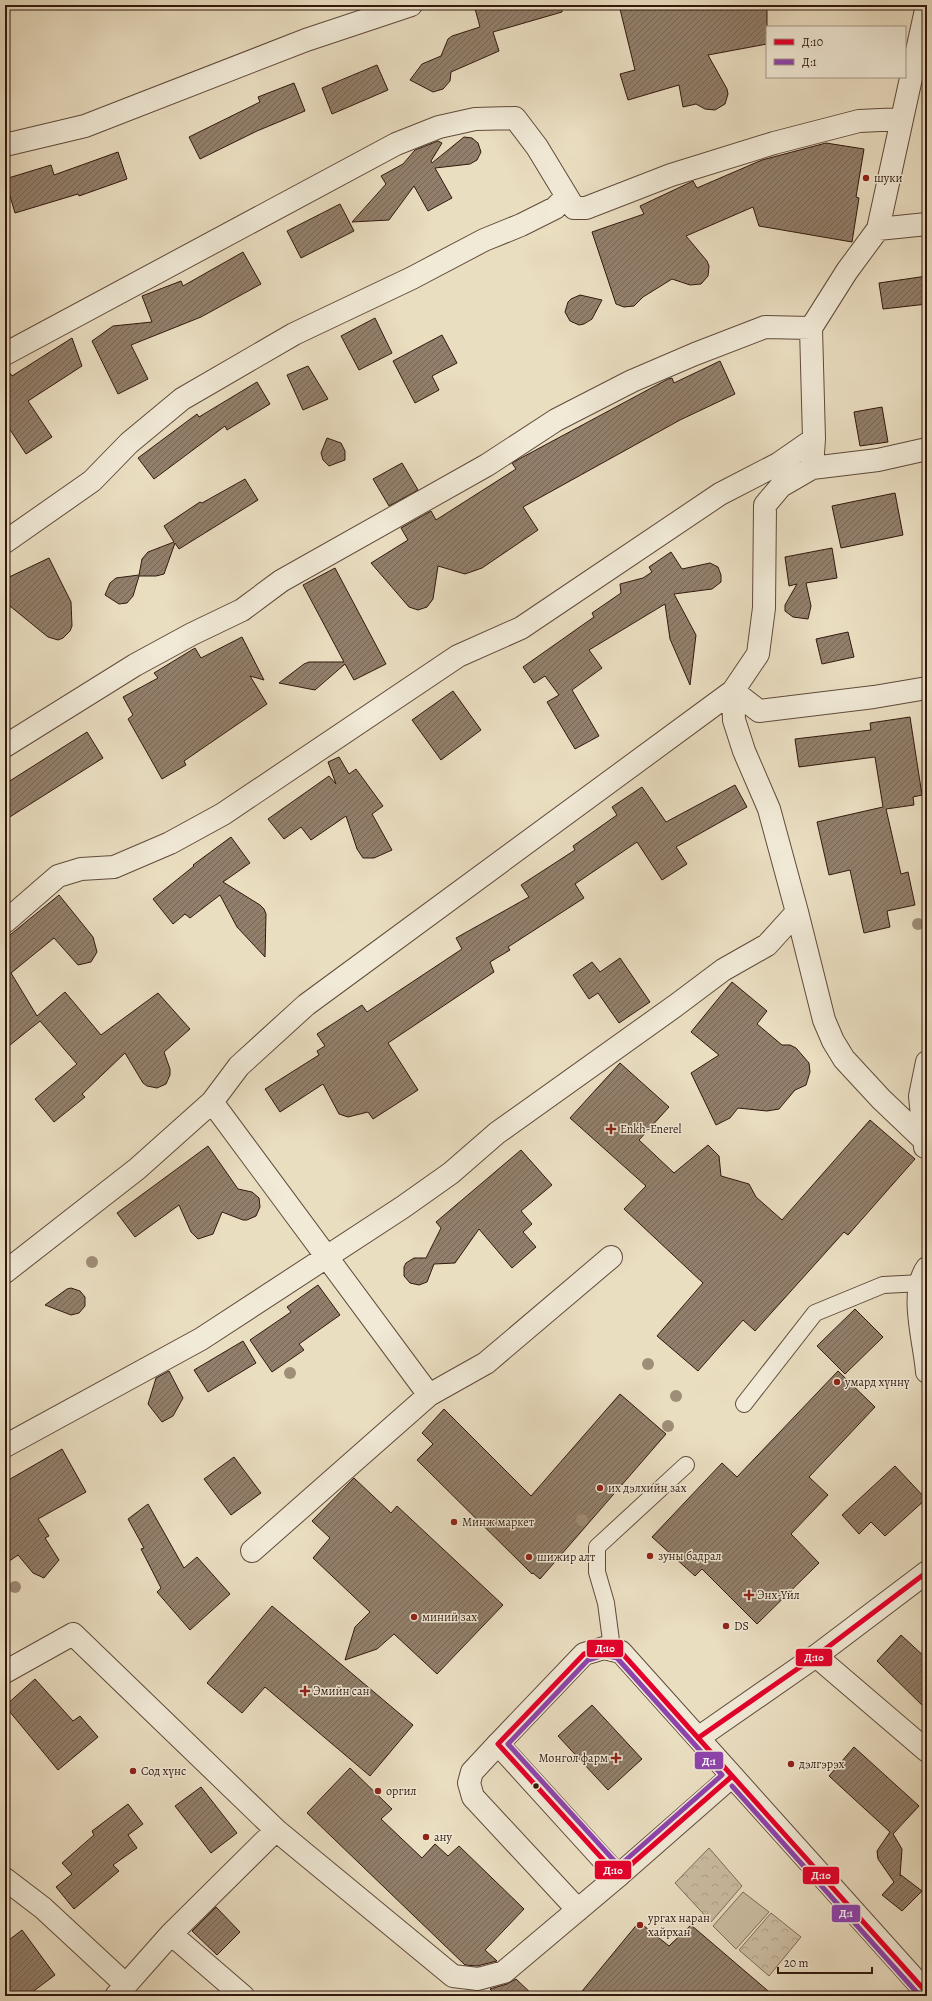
<svg xmlns="http://www.w3.org/2000/svg" width="932" height="2001" viewBox="0 0 932 2001" font-family="Alegreya,serif">
	<defs>
		<pattern id="park-crowns" width="20" height="18" patternUnits="userSpaceOnUse"><rect width="20" height="18" fill="#cbbda3"/><path d="M2 6a3 3 0 1 1 6 0M12 15a3 3 0 1 1 6 0" fill="none" stroke="#afa28b"/></pattern>
		<pattern id="building-hatch" width="6" height="6" patternUnits="userSpaceOnUse"><rect width="6" height="6" fill="#927f6b"/><path d="M-1 1l2-2M0 6l6-6M5 7l2-2" fill="none" stroke="#786756"/></pattern>
	</defs>
	<rect width="100%" height="100%" fill="#eadec1"/>
	<filter id="stains"><feTurbulence type="fractalNoise" baseFrequency=".005" numOctaves="4"/><feColorMatrix values="0 0 0 0 .2 0 0 0 0 .09 0 0 0 0 .02 0 0 0 .5 -.17"/></filter>
	<radialGradient id="worn" r=".72"><stop offset=".6" stop-color="#630" stop-opacity="0"/><stop offset="1" stop-color="#630" stop-opacity=".3"/></radialGradient>
	<path fill="url(#park-crowns)" stroke="#7e6b58" d="M709 1848 742 1886 711 1922 675 1883Z
		M771 1913 801 1937 769 1976 739 1950Z"/>
	<path fill="#cbbda3" stroke="#7e6b58" d="M743 1892 769 1912 736 1949 713 1926Z"/>
	<path fill="url(#building-hatch)" stroke="#32190e" d="M474 5H562V12L493 32 499 51 451 72 450 81 443 89 433 92 410 80 422 64 441 56 448 39 452 36 480 27Z
		M619 5H767V44L708 55 727 89 728 94 725 104 715 110 705 109 696 104 683 107 679 85 628 100 620 74 635 70Z
		M377 65 388 90 332 114 322 88Z
		M294 83 305 111 257 131 200 159 189 137 260 102 258 97Z
		M464 137 472 138 478 143 481 152 477 160 470 164 435 168 452 198 428 211 414 186 389 220 352 222 386 184 381 176 403 164 415 150 438 141 442 143 431 161 432 163Z
		M826 143 864 149 856 197 859 198 852 242 759 226 753 207 686 236 707 261 709 266 708 276 701 284 690 285 672 279 643 297 634 306 624 307 616 304 592 232 644 214 640 206 691 182 693 181 697 188 762 160Z
		M118 152 127 179 79 196 78 194 15 213 5 179 51 165 54 175Z
		M340 204 354 231 301 258 287 231Z
		M243 252 261 284 201 317 131 345 148 379 118 394 92 341 113 326 152 322 142 296 181 281 183 286Z
		M927 276V304L883 309 879 283Z
		M580 295 602 300 592 319 584 324 579 325 570 321 565 312 568 302 571 299Z
		M375 318 392 353 359 370 341 336Z
		M442 335 457 363 432 376 439 390 415 403 393 361Z
		M72 338 82 366 28 401 52 437 26 454 5 422V366L12 376Z
		M720 361 735 394 680 420 523 507 538 530 482 568 465 574 438 566 433 599 427 607 418 610 409 607 371 563 408 540 401 528 431 511 436 520 516 469 512 463 521 458 668 379 672 378 674 383Z
		M308 366 328 399 303 410 287 375Z
		M257 382 270 404 227 430 225 426 154 479 138 458 197 414 199 417Z
		M882 407 888 442 860 446 854 412Z
		M327 438 341 443 345 451V460L329 466 323 460 321 453Z
		M402 463 418 490 389 506 373 479Z
		M245 479 258 500 179 549 175 543 164 574 156 576H139L133 596 127 603 119 604 105 595 110 583 116 578 139 575 142 559 148 552 174 542 164 526 200 502 202 503Z
		M895 493 903 535 841 548 832 506Z
		M832 548 837 578 806 583 811 606 808 619 793 617 785 611V605L797 584 789 586 785 557Z
		M671 552 682 569 710 563 718 567 721 575V582L712 589 674 594 696 635 690 685 670 639 665 604 589 650 602 668 572 690 599 736 575 749 547 702 559 695 545 676 534 683 523 667 594 617 592 613 621 593 620 584 643 578 652 572 649 567Z
		M49 558 71 602 72 626 70 631 63 638 58 640 48 637 5 602V579Z
		M335 568 386 664 354 680 345 664 315 690 279 683 304 664 309 662H344L303 585Z
		M848 632 854 657 822 664 816 639Z
		M242 637 264 680 250 676 267 704 184 761 186 765 162 779 128 719 133 715 123 697 158 678 154 673 195 648 201 658Z
		M453 691 481 730 441 760 412 720Z
		M910 717 922 795 913 797 914 805 886 809 901 874 908 872 915 905 887 911 890 927 864 933 850 870 829 875 817 822 883 807 875 757 799 767 795 739 871 730 870 723Z
		M87 732 103 758 5 820V784Z
		M339 757 349 774 356 769 383 806 372 814 392 850 374 858H363L357 849 346 816 311 840 301 827 284 839 268 819 329 776 336 784 328 762Z
		M735 785 747 807 676 847 687 864 662 880 637 842 575 884 584 898 508 947 510 950 490 962 494 972 388 1043 418 1090 373 1119 368 1112 348 1117 339 1114 323 1084 280 1112 265 1089 319 1055 317 1051 325 1046 317 1034 362 1005 367 1012 462 949 456 938 529 897 521 885 575 850 573 846 617 815 612 807 642 787 666 822Z
		M231 837 250 863 223 882 260 905 264 909 266 914 265 957 237 927 220 895 190 918 185 914 173 924 153 899 194 866 193 865Z
		M59 895 93 937 97 952 91 962 78 965 54 938 11 973 37 1016 65 992 101 1035 158 993 190 1029 164 1052 170 1069V1075L166 1084 157 1088 147 1086 143 1083 125 1053 82 1094 85 1097 54 1122 35 1099 77 1064 40 1021 5 1049V939Z
		M620 958 650 1002 619 1023 598 993 589 999 573 975 592 962 600 972Z
		M732 982 767 1011 757 1024 782 1045H790L796 1048 809 1063 810 1072 806 1085 795 1090 779 1109 767 1111 738 1108 730 1118 716 1125 691 1073 719 1055 691 1032Z
		M620 1063 669 1107 639 1140 674 1173 708 1145 719 1156 721 1176 749 1184 756 1197 782 1220 870 1120 915 1159 848 1235 844 1232 755 1331 743 1320 698 1371 657 1336 703 1283 624 1209 646 1186 570 1118Z
		M208 1146 238 1189 252 1192 259 1198 260 1207 256 1216 247 1220H243L222 1212 213 1234 198 1239 191 1232 179 1205 135 1237 117 1213Z
		M521 1150 552 1185 521 1211 532 1224 523 1232 536 1247 512 1268 479 1229 455 1263 434 1264 427 1282 419 1285 410 1283 404 1276V1267L406 1263 414 1258H426L441 1228 436 1222Z
		M318 1285 340 1315 299 1344 304 1350 272 1372 250 1340 291 1312 287 1307Z
		M71 1288 80 1291 85 1297V1306L79 1313 71 1315 45 1305 67 1289Z
		M855 1309 883 1337 845 1374 817 1346Z
		M243 1341 256 1363 208 1392 194 1370Z
		M169 1371 183 1398 173 1416 162 1422 148 1404 156 1378Z
		M838 1371 875 1407 809 1477 828 1495 791 1534 819 1563 757 1624 702 1569 695 1576 652 1537 722 1463 737 1477Z
		M620 1394 666 1434 540 1579 533 1573 532 1574 417 1460 433 1444 422 1433 444 1409 531 1496Z
		M62 1449 86 1492 38 1519 49 1536 45 1538 59 1560 44 1578 33 1573 18 1555 5 1564V1482Z
		M234 1457 261 1493 231 1515 204 1479Z
		M895 1466 926 1499 885 1536 871 1522 859 1534 842 1515Z
		M354 1478 391 1513 397 1506 503 1605 437 1674 394 1634 377 1649 345 1660 355 1627 370 1612 313 1558 330 1538 312 1521Z
		M148 1504 184 1568 197 1557 230 1594 190 1630 157 1592 161 1588 141 1549 144 1548 128 1519Z
		M272 1606 413 1725 370 1776 265 1687 242 1713 207 1683Z
		M901 1635 927 1659V1710L877 1661Z
		M35 1679 73 1721 80 1716 98 1737 58 1770 5 1706Z
		M592 1705 642 1759 608 1790 558 1736Z
		M854 1747 919 1806 893 1834 902 1849 900 1876 901 1875 922 1891 902 1911 882 1895 894 1882 878 1859 877 1851 890 1832 829 1776Z
		M350 1768 392 1809 381 1819 422 1858 435 1844 448 1856 459 1846 524 1909 485 1950 497 1961 477 1966 465 1965 307 1813Z
		M201 1787 237 1833 211 1853 175 1806Z
		M128 1804 143 1824 128 1835 137 1848 113 1865 119 1871 74 1909 56 1887 72 1874 62 1863 94 1835 92 1831Z
		M216 1907 240 1932 217 1955 192 1931Z
		M639 1922 669 1946 691 1925 774 1996H578Z
		M22 1930 55 1975 27 1996H13L5 1985V1943Z
		M516 1979 534 1996H497L490 1989 507 1984Z"/>
	<g fill="none" stroke-linecap="round" stroke-linejoin="round">
		<g stroke="#604a3b" stroke-width="18">
			<path id="service" d="M744 1404 815 1313 883 1285 922 1283
				M612 1648 606 1603 597 1572V1547L686 1465"/>
		</g>
		<g stroke="#604a3b" stroke-width="24">
			<path id="minor" d="M5 145 85 126 306 40 411 5
				M878 229 927 224
				M5 354 396 144 439 127 475 119 515 118 537 147 574 208H586L671 175 774 143 859 121 902 119
				M812 468 878 460 927 449
				M5 542 92 481 129 443 182 399 294 334 412 278 484 240 521 225 555 208 566 197
				M733 691 759 711 874 697 927 688
				M5 746 135 665 192 634 242 610 281 581 487 465 556 420 632 381 695 354 765 327 811 328
				M797 912 824 1020 833 1041 844 1059 881 1099 924 1140
				M5 922 58 876 81 869 114 867 170 843 223 814 458 656 521 628 720 494 778 464 814 439
				M925 1147 920 1096 927 1062
				M611 1257 486 1363 429 1395 212 1102 239 1066 306 1005 733 691 758 654 764 608 765 505 781 486 812 468 814 439 811 328 847 271 878 229 927 5
				M927 1268C909 1293 925 1343 927 1372
				M5 1272 137 1169 212 1102
				M5 1446 201 1339 403 1207 451 1173 497 1133 675 1006 723 970 767 945 797 912 769 809 744 751 734 720 733 691
				M252 1551 429 1395
				M816 1656 927 1751
				M5 1672 73 1634 276 1830 453 1976 478 1979 504 1972 618 1876
				M498 1744 472 1772 469 1783 473 1797 578 1910
				M5 1879 43 1908 125 1984
				M171 1934 243 1996
				M116 1996 171 1934 276 1830"/>
		</g>
		<g stroke="#604a3b" stroke-width="24">
			<path id="tertiary" d="M698 1738 816 1656 927 1572
				M731 1777 618 1876 498 1744 584 1654 604 1648 621 1652 927 1993"/>
		</g>
		<use href="#service" stroke="#f1ead7" stroke-width="16"/>
		<use href="#minor" stroke="#f1ead7" stroke-width="22"/>
		<use href="#tertiary" stroke="#f1ead7" stroke-width="22"/>
		<g stroke="#f1ead7" stroke-width="8">
			<path id="bus-1" d="M698 1738 816 1656 927 1572
				M731 1777 618 1876 498 1744 584 1654 604 1648 621 1652 927 1993"/>
		</g>
		<g stroke="#f1ead7" stroke-width="8">
			<path id="bus-2" d="M604 1655 617 1658 722 1775 619 1866 508 1744 588 1660Z
				M732 1786 920 1996"/>
		</g>
		<use href="#bus-1" stroke="#e4002b" stroke-width="5"/>
		<use href="#bus-2" stroke="#8e44ad" stroke-width="5"/>
	</g>
	<g fill="#9e8d77">
		<circle cx="918" cy="924" r="6"/>
		<circle cx="92" cy="1262" r="6"/>
		<circle cx="648" cy="1364" r="6"/>
		<circle cx="290" cy="1373" r="6"/>
		<circle cx="676" cy="1396" r="6"/>
		<circle cx="668" cy="1426" r="6"/>
		<circle cx="582" cy="1520" r="6"/>
		<circle cx="15" cy="1587" r="6"/>
	</g>
	<g fill="#8f2418" stroke="#f1ead7" stroke-width="1.5">
		<circle cx="866" cy="178" r="4"/>
		<path d="M609 1123h4v4h4v4h-4v4h-4v-4h-4v-4h4z"/>
		<circle cx="837" cy="1382" r="4"/>
		<circle cx="600" cy="1488" r="4"/>
		<circle cx="454" cy="1522" r="4"/>
		<circle cx="650" cy="1556" r="4"/>
		<circle cx="529" cy="1557" r="4"/>
		<path d="M747 1589h4v4h4v4h-4v4h-4v-4h-4v-4h4z"/>
		<circle cx="414" cy="1617" r="4"/>
		<circle cx="726" cy="1626" r="4"/>
		<path d="M303 1685h4v4h4v4h-4v4h-4v-4h-4v-4h4z"/>
		<path d="M614 1752h4v4h4v4h-4v4h-4v-4h-4v-4h4z"/>
		<circle cx="791" cy="1764" r="4"/>
		<circle cx="133" cy="1771" r="4"/>
		<circle cx="378" cy="1791" r="4"/>
		<circle cx="426" cy="1837" r="4"/>
		<circle cx="640" cy="1925" r="4"/>
	</g>
	<circle fill="#32190e" stroke="#f1ead7" stroke-width="1.5" cx="536" cy="1786" r="3.5"/>
	<g text-anchor="middle" stroke-width="3" stroke-linejoin="round" paint-order="stroke">
		<g font-size="12" fill="#32190e" stroke="#f1ead7" text-anchor="start">
			<text x="874" y="182">шуки</text>
			<text x="620" y="1133">Enkh-Enerel</text>
			<text x="845" y="1386">умард хүннү</text>
			<text x="608" y="1492">их дэлхийн зах</text>
			<text x="462" y="1526">Минж маркет</text>
			<text x="658" y="1560">зуны бадрал</text>
			<text x="537" y="1561">шижир алт</text>
			<text x="757" y="1599">Энх-Үйл</text>
			<text x="422" y="1621">миний зах</text>
			<text x="734" y="1630">DS</text>
			<text x="313" y="1695">Эмийн сан</text>
			<text x="608" y="1762" text-anchor="end">Монгол фарм</text>
			<text x="799" y="1768">дэлгэрэх</text>
			<text x="141" y="1775">Сод хүнс</text>
			<text x="386" y="1795">оргил</text>
			<text x="434" y="1841">ану</text>
			<text x="648" y="1922">ургах наран<tspan x="648" dy="14">хайрхан</tspan></text>
		</g>
	</g>
	<g stroke="#f1ead7" stroke-width="1.5">
		<rect x="586" y="1639" width="38" height="19" rx="4" fill="#e4002b"/>
		<rect x="795" y="1648" width="38" height="19" rx="4" fill="#e4002b"/>
		<rect x="694" y="1751" width="30" height="19" rx="4" fill="#8e44ad"/>
		<rect x="594" y="1860" width="38" height="20" rx="4" fill="#e4002b"/>
		<rect x="802" y="1866" width="38" height="19" rx="4" fill="#e4002b"/>
		<rect x="831" y="1904" width="30" height="19" rx="4" fill="#8e44ad"/>
	</g>
	<g font-size="11" text-anchor="middle" font-weight="bold" fill="#fff">
		<text x="605" y="1652">Д:10</text>
		<text x="814" y="1661">Д:10</text>
		<text x="709" y="1765">Д:1</text>
		<text x="613" y="1874">Д:10</text>
		<text x="821" y="1879">Д:10</text>
		<text x="846" y="1917">Д:1</text>
	</g>
	<rect width="932" height="2001" fill="none" stroke="#eadec1" stroke-width="20"/>
	<rect x="6" y="6" width="920" height="1989" fill="none" stroke="#32190e" stroke-width="2"/>
	<rect x="10" y="10" width="912" height="1981" fill="none" stroke="#32190e"/>
	<rect x="766" y="26" width="140" height="52" fill="#f1ead7" stroke="#a59687"/>
	<rect x="774" y="39" width="20" height="6" fill="#e4002b" stroke="#a59687"/>
	<text x="802" y="46" font-size="12" fill="#32190e">Д:10</text>
	<rect x="774" y="59" width="20" height="6" fill="#8e44ad" stroke="#a59687"/>
	<text x="802" y="66" font-size="12" fill="#32190e">Д:1</text>
	<path d="M778 1967v6h94v-6" fill="none" stroke="#32190e" stroke-width="2"/>
	<text x="784" y="1967" font-size="12" fill="#32190e" stroke="#f1ead7" stroke-width="3" paint-order="stroke">20 m</text>
	<rect width="100%" height="100%" filter="url(#stains)"/>
	<rect width="100%" height="100%" fill="url(#worn)"/>
</svg>
